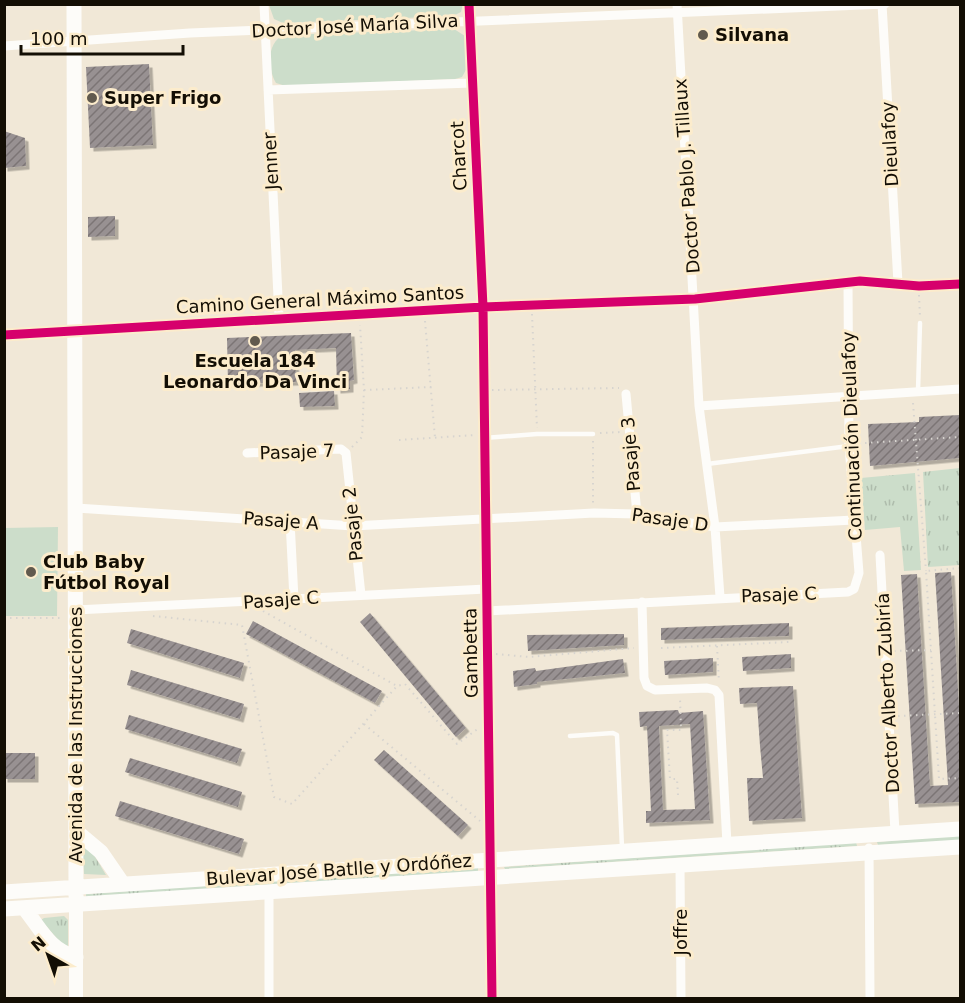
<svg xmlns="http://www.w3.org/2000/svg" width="965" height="1003" viewBox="0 0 965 1003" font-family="'DejaVu Sans',sans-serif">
	<defs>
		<pattern id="grass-tufts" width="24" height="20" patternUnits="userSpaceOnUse" patternTransform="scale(1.5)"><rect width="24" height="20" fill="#ccddca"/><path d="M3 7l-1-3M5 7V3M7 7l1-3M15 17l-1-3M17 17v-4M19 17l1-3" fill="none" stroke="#aebcac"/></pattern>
		<pattern id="building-hatch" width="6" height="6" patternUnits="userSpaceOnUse" patternTransform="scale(1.5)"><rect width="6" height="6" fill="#989192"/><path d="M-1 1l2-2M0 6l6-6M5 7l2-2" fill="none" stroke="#7b7575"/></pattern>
		<filter id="shadow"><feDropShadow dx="3.5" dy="3.5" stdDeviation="0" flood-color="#0004"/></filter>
	</defs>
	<rect width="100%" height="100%" fill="#f1e8d7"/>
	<path fill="url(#grass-tufts)" d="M960 468V565L928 567 923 472Z
		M915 473 921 570 904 571 900 527 865 530 861 478Z
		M960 835V841L878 845 877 842Z
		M856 842 857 846 505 869 504 867Z
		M82 845H88L106 875 84 874Z
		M478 867V872L86 899V894Z
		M64 916 68 920V946L66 949 41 920 44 918Z"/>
	<path fill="#ccddca" d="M463 4 461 12 453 16 283 23 274 19 269 5Z
		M454 29 465 36 467 68 462 77 455 79 286 86 276 83C267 68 267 40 285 35Z
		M58 527 57 616H5V528Z"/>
	<path fill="url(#building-hatch)" fill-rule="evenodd" filter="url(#shadow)" d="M149 64 153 145 90 148 86 67Z
		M4 131 25 138 26 166 4 168Z
		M115 216V236L88 237V217Z
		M351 333 354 380 350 381V389L337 390 336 348 295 350 296 382 228 384 227 338Z
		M334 391 335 406 300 407 299 393Z
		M960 415V458L870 466 868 424 919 422V417Z
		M951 572 959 707 960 802 915 804 901 575 917 574 930 786 948 785 935 573Z
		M370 613 466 728 456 737 360 622Z
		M253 621 382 691 375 703 246 634Z
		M789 623V636L661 640V628Z
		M131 629 244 663 240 678 127 643Z
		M624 634V645L528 651 527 635Z
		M791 654V668L743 671 742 657Z
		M713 658V672L665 675 664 661Z
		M623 659 625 673 537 682V684L514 687 513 671 535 668 536 671Z
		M131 670 244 704 240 719 127 685Z
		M793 686 802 818 749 821 747 778H763L760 746 757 703 740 704 739 688Z
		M678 710 679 713 703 711 710 820 646 823V811H651L647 726 640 727 639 712ZM690 724 695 809 663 810 659 726Z
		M129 715 242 749 237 763 125 729Z
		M384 750 468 825 458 836 374 760Z
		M4 753H35V779H4Z
		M130 758 242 792 238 807 125 772Z
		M120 801 244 839 239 854 115 816Z"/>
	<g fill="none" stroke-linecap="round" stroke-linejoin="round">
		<path stroke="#d7d4cf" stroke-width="2" stroke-dasharray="1.5 4.5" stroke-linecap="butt" d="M919 295 920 317
			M532 314 537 428
			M425 321 435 438
			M364 390 432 387
			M492 390 619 388
			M913 403 926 571
			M600 433 621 432
			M399 440 475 435
			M593 441V505
			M865 443 960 437
			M352 447 362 437 364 390 360 325
			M960 568 926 571 939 779 960 778
			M263 611 397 686
			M153 616 242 625 274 797 292 804 397 686 405 684 457 744 479 728
			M4 618H62
			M717 646 719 682
			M661 648 789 642
			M894 651 931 650
			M496 654 529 657 634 648
			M898 716 960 713
			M364 724 480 821
			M678 795 677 779H670L667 730H681L680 698"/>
		<path stroke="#fdfcf9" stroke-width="4.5" d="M918 391 920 323
			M484 438 537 434H593
			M707 464 849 446
			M570 736 613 733 617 735 622 848"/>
		<path stroke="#fdfcf9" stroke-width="9" d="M264 4 279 318
			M469 4 483 307 492 998
			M677 4 699 406 715 527 720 597
			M882 4 898 283
			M4 46 190 33 885 4
			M268 90 472 83
			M4 335 483 307 695 299 860 281 919 286 960 284
			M626 394 637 514
			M699 406 960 389
			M247 453 341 449 346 453 361 595
			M76 508 353 526 594 513 637 514 715 527 854 520
			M290 521 294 599
			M880 555 895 832
			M642 602 644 678 647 686 655 690 707 688 715 690 719 695 727 844
			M76 610 486 589
			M487 611 848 592 854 589 859 573 849 446 848 283
			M869 848 870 998
			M680 865 681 998
			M269 998V894"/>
		<path stroke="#fdfcf9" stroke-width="14" d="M76 905V998"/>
		<path stroke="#fdfcf9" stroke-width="15" d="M74 4 76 896
			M76 831 101 852 123 884
			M4 892 960 829
			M24 908C41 929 49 950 76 957
			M4 909 960 847"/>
		<g stroke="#fceccc" stroke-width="13">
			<path id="cycleway" d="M469 4 483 307 492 998
				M4 335 483 307 695 299 860 281 919 286 960 284"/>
		</g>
		<use href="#cycleway" stroke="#d6006c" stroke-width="9"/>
	</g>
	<g fill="#615a4e" stroke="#fceccc" stroke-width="2">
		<circle cx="703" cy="35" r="6"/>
		<circle cx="92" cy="98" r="6"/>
		<circle cx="255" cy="341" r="6"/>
		<circle cx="31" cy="572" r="6"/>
	</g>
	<g text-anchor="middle" stroke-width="6" stroke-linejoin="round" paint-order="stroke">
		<g font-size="18" fill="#130e04" stroke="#fceccc">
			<text transform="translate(355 26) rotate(-3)" y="6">Doctor José María Silva</text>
			<text transform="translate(890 144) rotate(-93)" y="6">Dieulafoy</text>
			<text transform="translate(459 156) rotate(-93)" y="6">Charcot</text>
			<text transform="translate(271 161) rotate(-93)" y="6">Jenner</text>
			<text transform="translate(687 176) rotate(-94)" y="6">Doctor Pablo J. Tillaux</text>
			<text transform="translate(320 300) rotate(-3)" y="6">Camino General Máximo Santos</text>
			<text transform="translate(852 436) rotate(-92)" y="6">Continuación Dieulafoy</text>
			<text transform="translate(297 452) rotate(-2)" y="6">Pasaje 7</text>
			<text transform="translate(631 454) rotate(-95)" y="6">Pasaje 3</text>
			<text transform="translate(670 520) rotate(8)" y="6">Pasaje D</text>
			<text transform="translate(281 521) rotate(4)" y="6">Pasaje A</text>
			<text transform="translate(353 524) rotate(-96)" y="6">Pasaje 2</text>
			<text transform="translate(779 595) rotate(-2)" y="6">Pasaje C</text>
			<text transform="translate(281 600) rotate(-4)" y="6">Pasaje C</text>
			<text transform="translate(471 653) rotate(-91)" y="6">Gambetta</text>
			<text transform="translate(888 693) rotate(-93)" y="6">Doctor Alberto Zubiría</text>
			<text transform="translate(76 735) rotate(-90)" y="6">Avenida de las Instrucciones</text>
			<text transform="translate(339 870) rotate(-4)" y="6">Bulevar José Batlle y Ordóñez</text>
			<text transform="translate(681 932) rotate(-90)" y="6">Joffre</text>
		</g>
		<g font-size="18" font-weight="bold" fill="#130e04" stroke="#fceccc" text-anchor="start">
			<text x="715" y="41">Silvana</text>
			<text x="104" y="104">Super Frigo</text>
			<text x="255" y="367" text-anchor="middle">Escuela 184<tspan x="255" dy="21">Leonardo Da Vinci</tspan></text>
			<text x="43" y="568">Club Baby<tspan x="43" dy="21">Fútbol Royal</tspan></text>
		</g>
	</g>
	<rect width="965" height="1003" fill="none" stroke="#130e04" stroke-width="12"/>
	<g transform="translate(48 955) rotate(320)" stroke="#fceccc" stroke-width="4.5" paint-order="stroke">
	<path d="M0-4.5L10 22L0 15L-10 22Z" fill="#130e04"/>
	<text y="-9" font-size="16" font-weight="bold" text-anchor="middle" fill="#130e04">N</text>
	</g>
	<path d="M21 45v9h162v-9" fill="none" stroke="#130e04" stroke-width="3"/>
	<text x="30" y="45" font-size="18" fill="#130e04" stroke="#fceccc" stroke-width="4.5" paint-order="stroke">100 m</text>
</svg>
